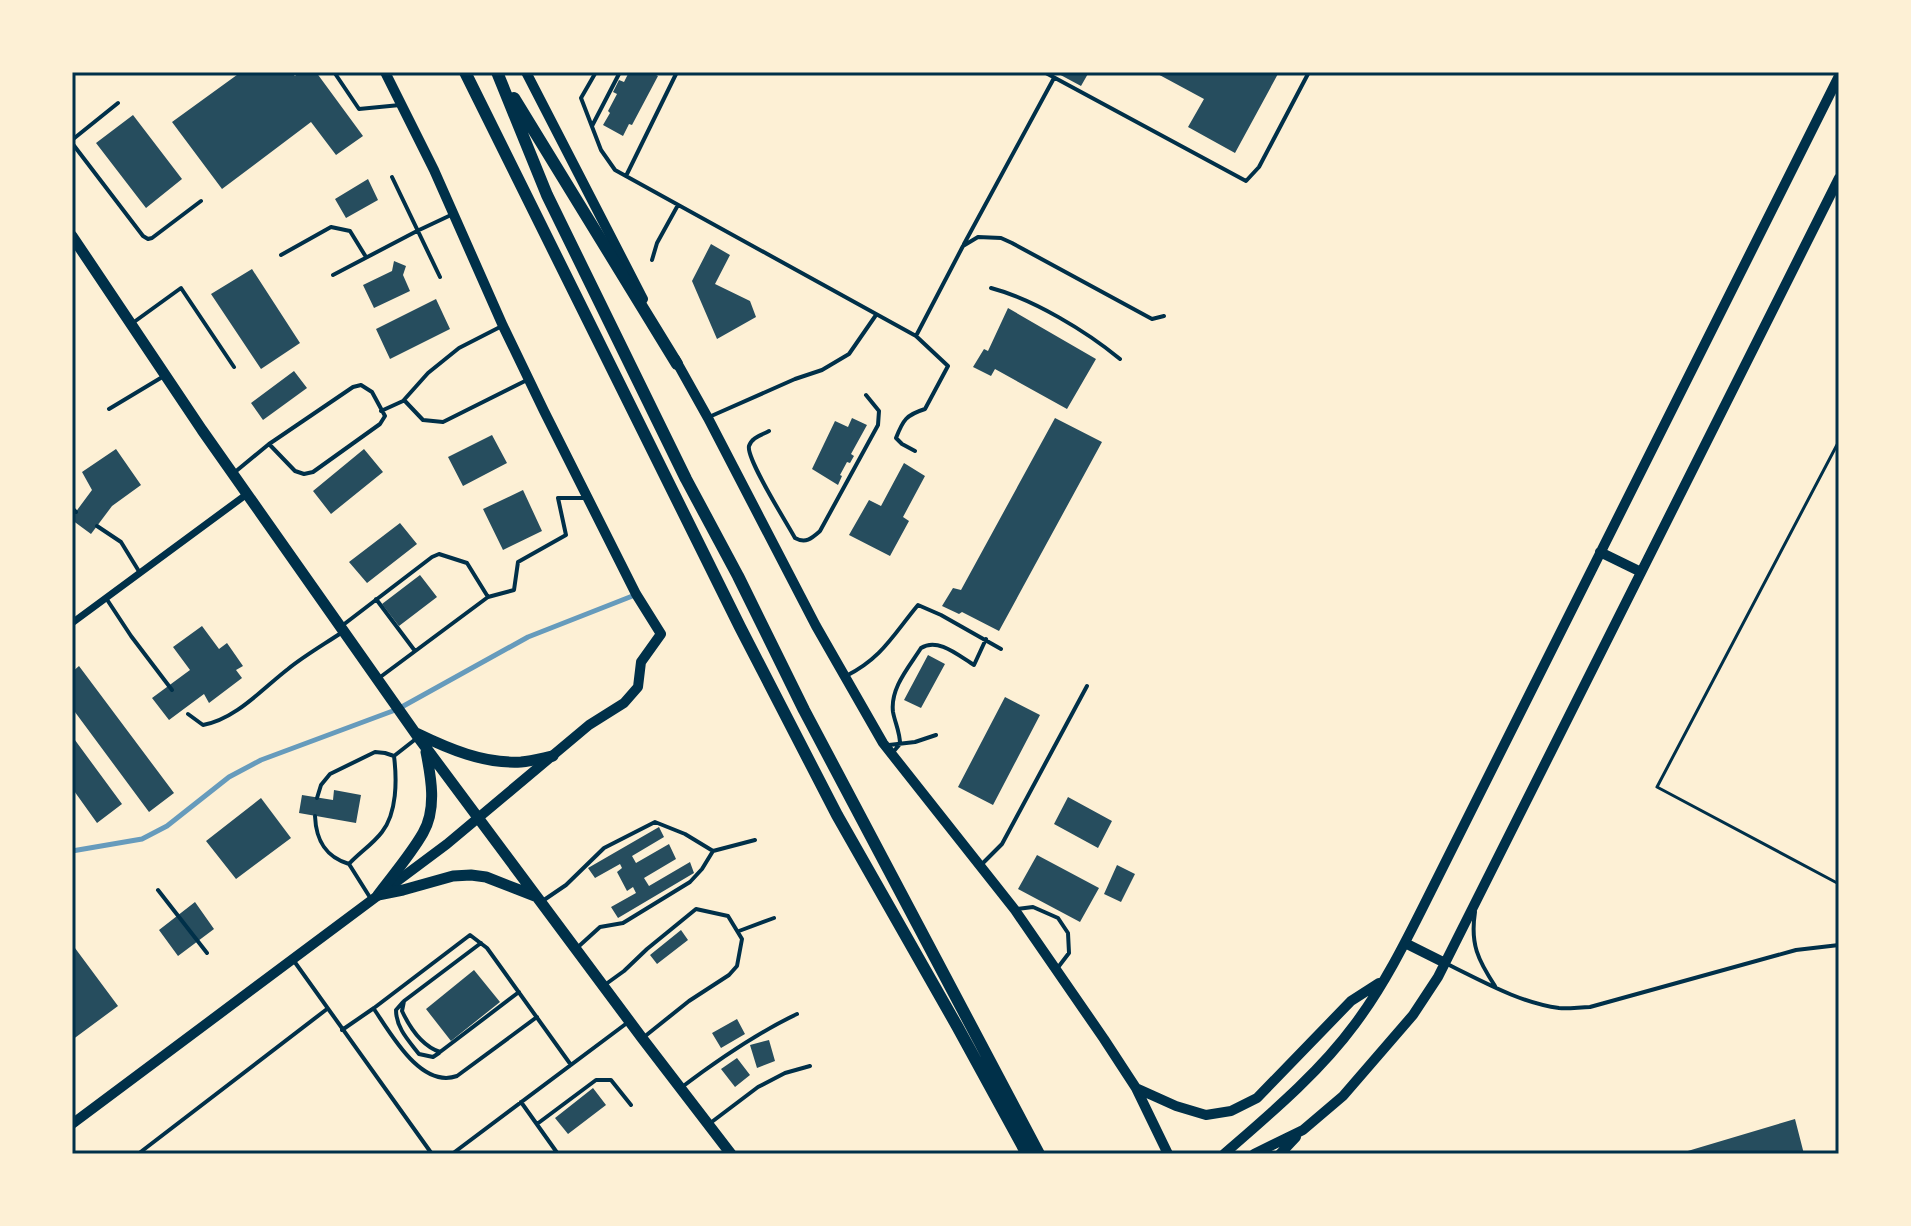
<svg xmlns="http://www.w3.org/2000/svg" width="1911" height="1226" viewBox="0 0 1911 1226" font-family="'Noto Sans',sans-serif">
	<rect width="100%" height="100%" fill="#fdf0d5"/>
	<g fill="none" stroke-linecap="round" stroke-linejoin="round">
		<path stroke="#669bbc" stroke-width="5" d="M72 851 142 839 167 826 229 777 261 760 398 709 528 637 635 595"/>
	</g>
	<path fill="#264d5e" d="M241 72H291L295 76 299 72H316L363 136 336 155 311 122 222 189 172 122Z
		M629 72H651L658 76 632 125 629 124 623 136 603 125 610 113 608 111 617 94 613 92 619 80 624 82Z
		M1055 72H1089L1081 86Z
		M1154 72H1279L1235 153 1188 127 1204 99Z
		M133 115 182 179 146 208 96 143Z
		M368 179 378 200 346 218 335 199Z
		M711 244 730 255 715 284 750 301 756 317 717 339 692 281Z
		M394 261 406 266 403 275 410 291 374 308 363 285 392 271Z
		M252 269 300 343 261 369 211 294Z
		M436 299 450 329 390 359 376 329Z
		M1008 308 1096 359 1067 409 995 369 991 376 973 367 984 349 988 351Z
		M294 371 307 388 263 420 251 403Z
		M852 418 867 425 851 454 854 456 850 463 847 462 840 475 842 476 838 485 812 469 835 421 848 427Z
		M1055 418 1102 442 999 631 962 612 959 614 942 606 953 588 961 590Z
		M492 435 507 463 463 486 448 457Z
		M116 449 141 485 112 506 91 534 72 520V517L92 490 82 472Z
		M364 449 383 472 331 514 313 491Z
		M904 463 925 476 903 517 909 521 890 556 849 535 869 500 881 506Z
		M523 490 542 531 503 550 483 509Z
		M400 523 417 544 367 583 349 562Z
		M420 575 437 597 399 626 382 604Z
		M202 626 219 649 227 643 243 666 236 670 242 678 209 703 204 694 169 720 152 698 190 670 173 647Z
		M928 655 945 664 921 708 904 700Z
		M79 666 174 793 149 812 72 708V672Z
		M1005 697 1040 715 993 805 958 787Z
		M72 736 122 804 97 823 72 788Z
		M334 790 361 795 356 823 299 813 302 795 333 800Z
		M1068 797 1112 821 1098 848 1054 824Z
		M261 798 291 838 236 879 206 841Z
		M659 827 664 837 632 856 636 863 669 844 676 859 644 878 649 886 690 862 694 873 618 918 611 907 636 893 633 887 627 891 617 872 622 868 620 864 595 878 588 868Z
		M1037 855 1099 888 1080 922 1018 889Z
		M1117 865 1135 874 1121 902 1104 894Z
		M195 902 214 929 178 956 159 930Z
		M681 930 688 940 657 964 650 955Z
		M72 944 118 1006 72 1040Z
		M474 970 500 1002 451 1041 426 1009Z
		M737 1019 745 1034 721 1048 712 1033Z
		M769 1040 775 1061 757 1068 750 1045Z
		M737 1058 750 1075 735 1087 721 1069Z
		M593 1088 606 1105 568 1134 555 1118Z
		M1795 1119 1804 1154H1681V1153Z"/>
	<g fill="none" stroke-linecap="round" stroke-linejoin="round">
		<path stroke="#003049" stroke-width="3" d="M1839 441 1657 787 1839 884"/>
		<path stroke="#003049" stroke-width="4" d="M334 72 359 109 400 105
			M596 72 581 98 601 150 615 170 916 336 963 246 978 237 1001 238 1012 243 1152 319 1164 316
			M1044 72 1246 181 1259 167 1309 72
			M592 126 620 72
			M72 140 118 103
			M72 143 143 236 148 239 152 238 201 201
			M626 176 677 72
			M392 177 440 277
			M964 244 1054 78
			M281 255 331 227 350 231 366 257
			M652 260 657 243 678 205
			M333 275 417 231 451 215
			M991 288C1033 299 1086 331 1120 359
			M134 322 181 288 234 367
			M404 400 423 420 443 422 527 380
			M109 409 164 376
			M381 411 403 401 428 373 459 348 502 326
			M709 417 795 379 822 370 849 354 876 315
			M769 431C762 435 752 437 749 446 746 459 787 523 795 538 806 544 812 538 820 531L878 425 879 411 866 395
			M915 451 902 444 896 438C903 420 906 415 925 409L948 366 916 336
			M235 472 269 444 275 440 353 387 361 385 372 392 385 416 380 424 313 472 304 474 295 471 269 444
			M72 508 76 512
			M97 526 121 542 140 573
			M106 598 131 636 172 690
			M376 599 415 651
			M343 625 432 557 439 554 467 563 488 597
			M846 676C882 658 893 635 918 605L941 615 1001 649
			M379 678 488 597 514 590 518 562 566 535 558 498H584
			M188 714 203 725C236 719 262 689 288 669 304 656 323 645 341 633
			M889 745 915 742 936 735
			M894 751 900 744C900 732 895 723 893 712 890 688 909 667 921 648 938 637 959 656 974 665L986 639
			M394 756 417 738
			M317 798 321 785 330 774 375 752 385 753 394 756
			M315 816C316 840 325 857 349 864
			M981 865 1002 844 1087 686
			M158 890 207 953
			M371 899 349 864C359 853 373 844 382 832 397 813 397 780 394 756
			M541 902 566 885 604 848 655 822 685 834 713 851
			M1017 909 1033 907 1058 918 1068 933 1069 953 1056 970
			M1475 912C1470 944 1478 960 1495 986
			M739 931 774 918
			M481 943 404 1001 402 1011C410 1028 422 1046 440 1052L519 992
			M578 947 600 927 623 923 690 882 702 869 713 851 755 840
			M294 961 432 1154
			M1447 964C1482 981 1520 1003 1559 1008 1569 1009 1580 1007 1590 1007L1796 950 1839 945
			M606 984 624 971 647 949 696 909 728 916 742 939 737 966 729 975 689 1001 644 1037
			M403 1002 396 1010C396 1028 409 1041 419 1054L433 1057 439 1053
			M374 1009C391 1034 421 1089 457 1076L537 1017
			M342 1030 374 1008 470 935 487 948 571 1065
			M682 1087C719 1059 755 1034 797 1014
			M521 1102 558 1154
			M537 1124 596 1080H611L631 1105
			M709 1124 758 1087 785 1073 810 1066
			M138 1154 327 1009
			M452 1154 627 1023"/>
		<path stroke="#003049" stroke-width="7" d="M72 623 247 494"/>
		<path stroke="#003049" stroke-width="10" d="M526 72 643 299
			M675 359 708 418 816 626 883 743 1015 910 1104 1039 1136 1088 1168 1154
			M1600 552 1641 572
			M1405 943 1445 963
			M1136 1088 1176 1106 1206 1115 1231 1111 1257 1098 1351 1001 1379 983
			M72 1124 447 844 589 725 624 703 638 687 641 662 661 634 636 594 544 411 503 326 434 170 385 72
			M1224 1154C1270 1114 1319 1073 1355 1024 1385 984 1407 939 1429 895L1839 76
			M1254 1154 1303 1130 1343 1096 1413 1015 1438 977 1839 178
			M1280 1154 1296 1137"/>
		<path stroke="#003049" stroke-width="11" d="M72 236 202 430 418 737 642 1038 731 1154
			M416 733C449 749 484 764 521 762 532 761 543 758 553 756
			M378 895C393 875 411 854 423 833 437 809 431 777 426 752
			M378 895 403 890 453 876 471 875 486 877 535 896"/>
		<path stroke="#003049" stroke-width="12" d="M465 72 740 627 837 815 957 1026 1027 1154
			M497 72 547 195 686 479 738 576 804 710 1039 1154
			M514 98 677 364"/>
	</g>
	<rect width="1911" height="1226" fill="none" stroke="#fdf0d5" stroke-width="148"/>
	<rect x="74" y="74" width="1763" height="1078" fill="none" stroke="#003049" stroke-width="3"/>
</svg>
